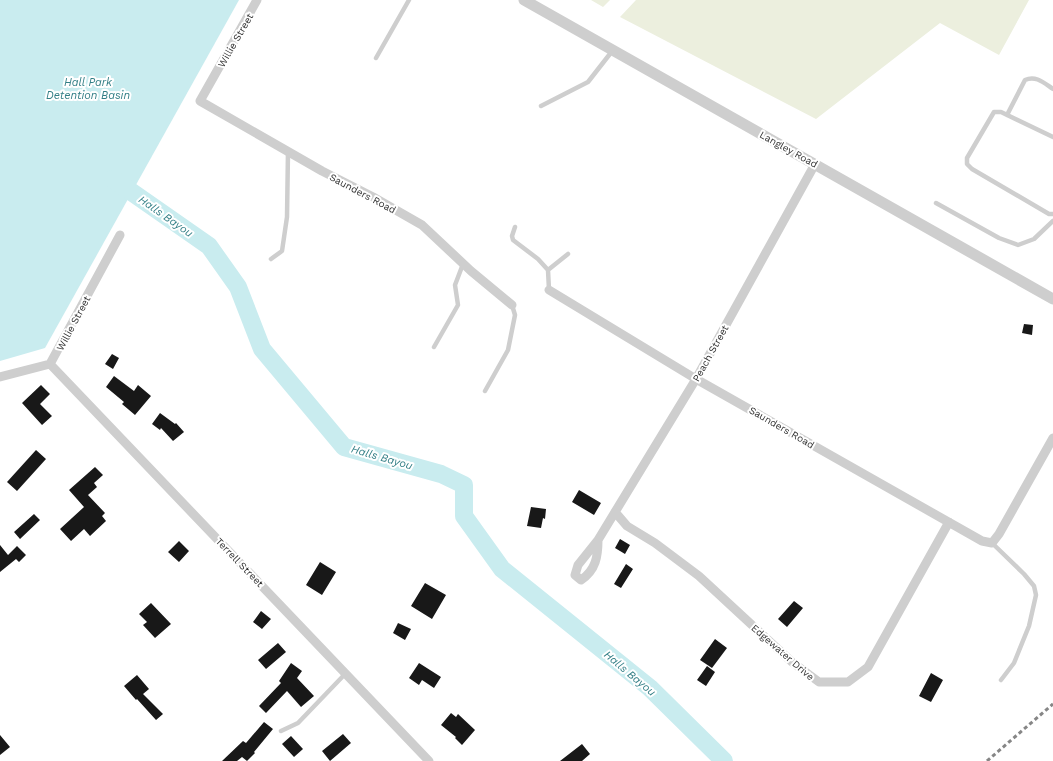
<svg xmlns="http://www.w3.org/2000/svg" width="1053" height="761" viewBox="0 0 1053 761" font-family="'Work Sans',sans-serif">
	<rect width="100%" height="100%" fill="#fff"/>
	<path fill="#ecefde" d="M591 0H610L603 7Z
		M636 0H1029L999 55 940 23 816 119 620 17Z"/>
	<path fill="#c9ecef" d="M0 0H239L45 348 0 361Z"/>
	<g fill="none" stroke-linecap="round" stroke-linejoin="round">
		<path stroke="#c9ecef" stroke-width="18" d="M113 179 209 246 238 287 262 349 344 447 441 474 464 485V516L502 569 650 688 724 761"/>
	</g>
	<path fill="#181818" d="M1024 324 1033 325 1032 335 1022 333Z
		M112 354 119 358 113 369 105 364Z
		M114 376 134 391 138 385 151 396 135 415 122 404 124 402 106 387Z
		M41 385 50 394 40 404 52 416 42 425 22 403Z
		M160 413 175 424 176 423 184 432 173 441 161 428 160 430 152 424Z
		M36 450 46 459 17 491 7 482Z
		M95 467 103 475 94 483 97 487 88 495 105 513 102 516 106 521 90 536 84 529 71 541 60 529 84 507 69 490Z
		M579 490 601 503 594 515 572 502Z
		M531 507 546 509 545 519 543 518 541 528 527 526Z
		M34 514 40 520 20 539 14 532Z
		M620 539 630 545 625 554 615 548Z
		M179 541 189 551 179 562 168 552Z
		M0 545 8 555 17 546 26 555 19 562 16 559 0 572Z
		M320 562 336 572 322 595 306 585Z
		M626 564 633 569 621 588 614 584Z
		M425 583 446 595 432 619 411 606Z
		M794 601 803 608 787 627 778 619Z
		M151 603 171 624 155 638 143 625 147 622 139 614Z
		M261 611 271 619 262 629 253 622Z
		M398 623 411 629 405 640 393 633Z
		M715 639 727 648 712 668 700 660Z
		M278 643 286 652 266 669 258 660Z
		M291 663 302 671 297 678 314 696 301 707 287 691 266 713 259 706 281 683 279 681Z
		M419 663 441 677 434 688 422 680 419 685 409 678Z
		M707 666 715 672 706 686 697 680Z
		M931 673 943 680 931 702 919 696Z
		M137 675 149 689 143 694 163 714 156 720 137 699 136 700 124 686Z
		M451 713 456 717 458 714 475 730 462 745 455 738 456 737 441 725Z
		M264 722 273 729 254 752 255 753 247 761 242 757 237 761H222L243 741 246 743Z
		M343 734 351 743 330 761 322 751Z
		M0 735 10 747 0 755Z
		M291 736 303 749 294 757 282 744Z
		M582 744 590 754 582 761H560Z"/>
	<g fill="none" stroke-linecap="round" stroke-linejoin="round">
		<path stroke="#cecece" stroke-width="4.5" d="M376 58 409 0
			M541 106 588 82 613 50
			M1007 115 1025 80C1036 75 1044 83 1053 89
			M1053 137 1001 112H994L967 158V164L972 169 1049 214H1053
			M936 203 999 238 1018 245 1034 239 1053 221
			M515 227 512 236 513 240 538 259 548 270 549 290
			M271 259 282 251 287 217 288 151
			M548 270 568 254
			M434 347 458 305 455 285 463 264
			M485 391 508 350 515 315 512 305
			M992 543 1024 574 1034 586 1036 595 1029 626 1014 663 1001 680
			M281 731 298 723 346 673"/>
		<path stroke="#cecece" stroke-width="9" d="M257 0 200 101 322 171 373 197 422 225 471 271 512 305
			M549 290 696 379 982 541 992 543 999 534 1053 438
			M50 364 429 761
			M0 377 50 364 120 235
			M615 512 627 526 655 543 699 576 792 662 819 682H848L868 667 949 522
			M598 540C598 556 596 570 581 580L575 575 578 565 598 540 696 379 815 164"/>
		<path stroke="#cecece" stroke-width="11" d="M524 0 1053 299"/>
		<path stroke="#868686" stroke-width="3" stroke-dasharray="4 3" stroke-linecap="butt" d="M987 761 1053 704"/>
	</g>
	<g text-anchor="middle" stroke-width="4" stroke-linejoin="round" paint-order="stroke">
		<g font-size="10" fill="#313131" stroke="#fff">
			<text transform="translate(235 40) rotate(-60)" y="4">Willie Street</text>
			<text transform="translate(789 149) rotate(29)" y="4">Langley Road</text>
			<text transform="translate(363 193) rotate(28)" y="4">Saunders Road</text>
			<text transform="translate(73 323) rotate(-62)" y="4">Willie Street</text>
			<text transform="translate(710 353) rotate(-61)" y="4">Peach Street</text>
			<text transform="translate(782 427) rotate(30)" y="4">Saunders Road</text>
			<text transform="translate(240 562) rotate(46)" y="4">Terrell Street</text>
			<text transform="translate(783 652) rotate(41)" y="4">Edgewater Drive</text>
		</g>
		<g font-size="11" font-style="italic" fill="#317e85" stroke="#fff">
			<text x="88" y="86">Hall Park<tspan x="88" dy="13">Detention Basin</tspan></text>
			<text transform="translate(166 216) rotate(35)" y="4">Halls Bayou</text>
			<text transform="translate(382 457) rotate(16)" y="4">Halls Bayou</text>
			<text transform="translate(630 673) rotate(40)" y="4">Halls Bayou</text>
		</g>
	</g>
</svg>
